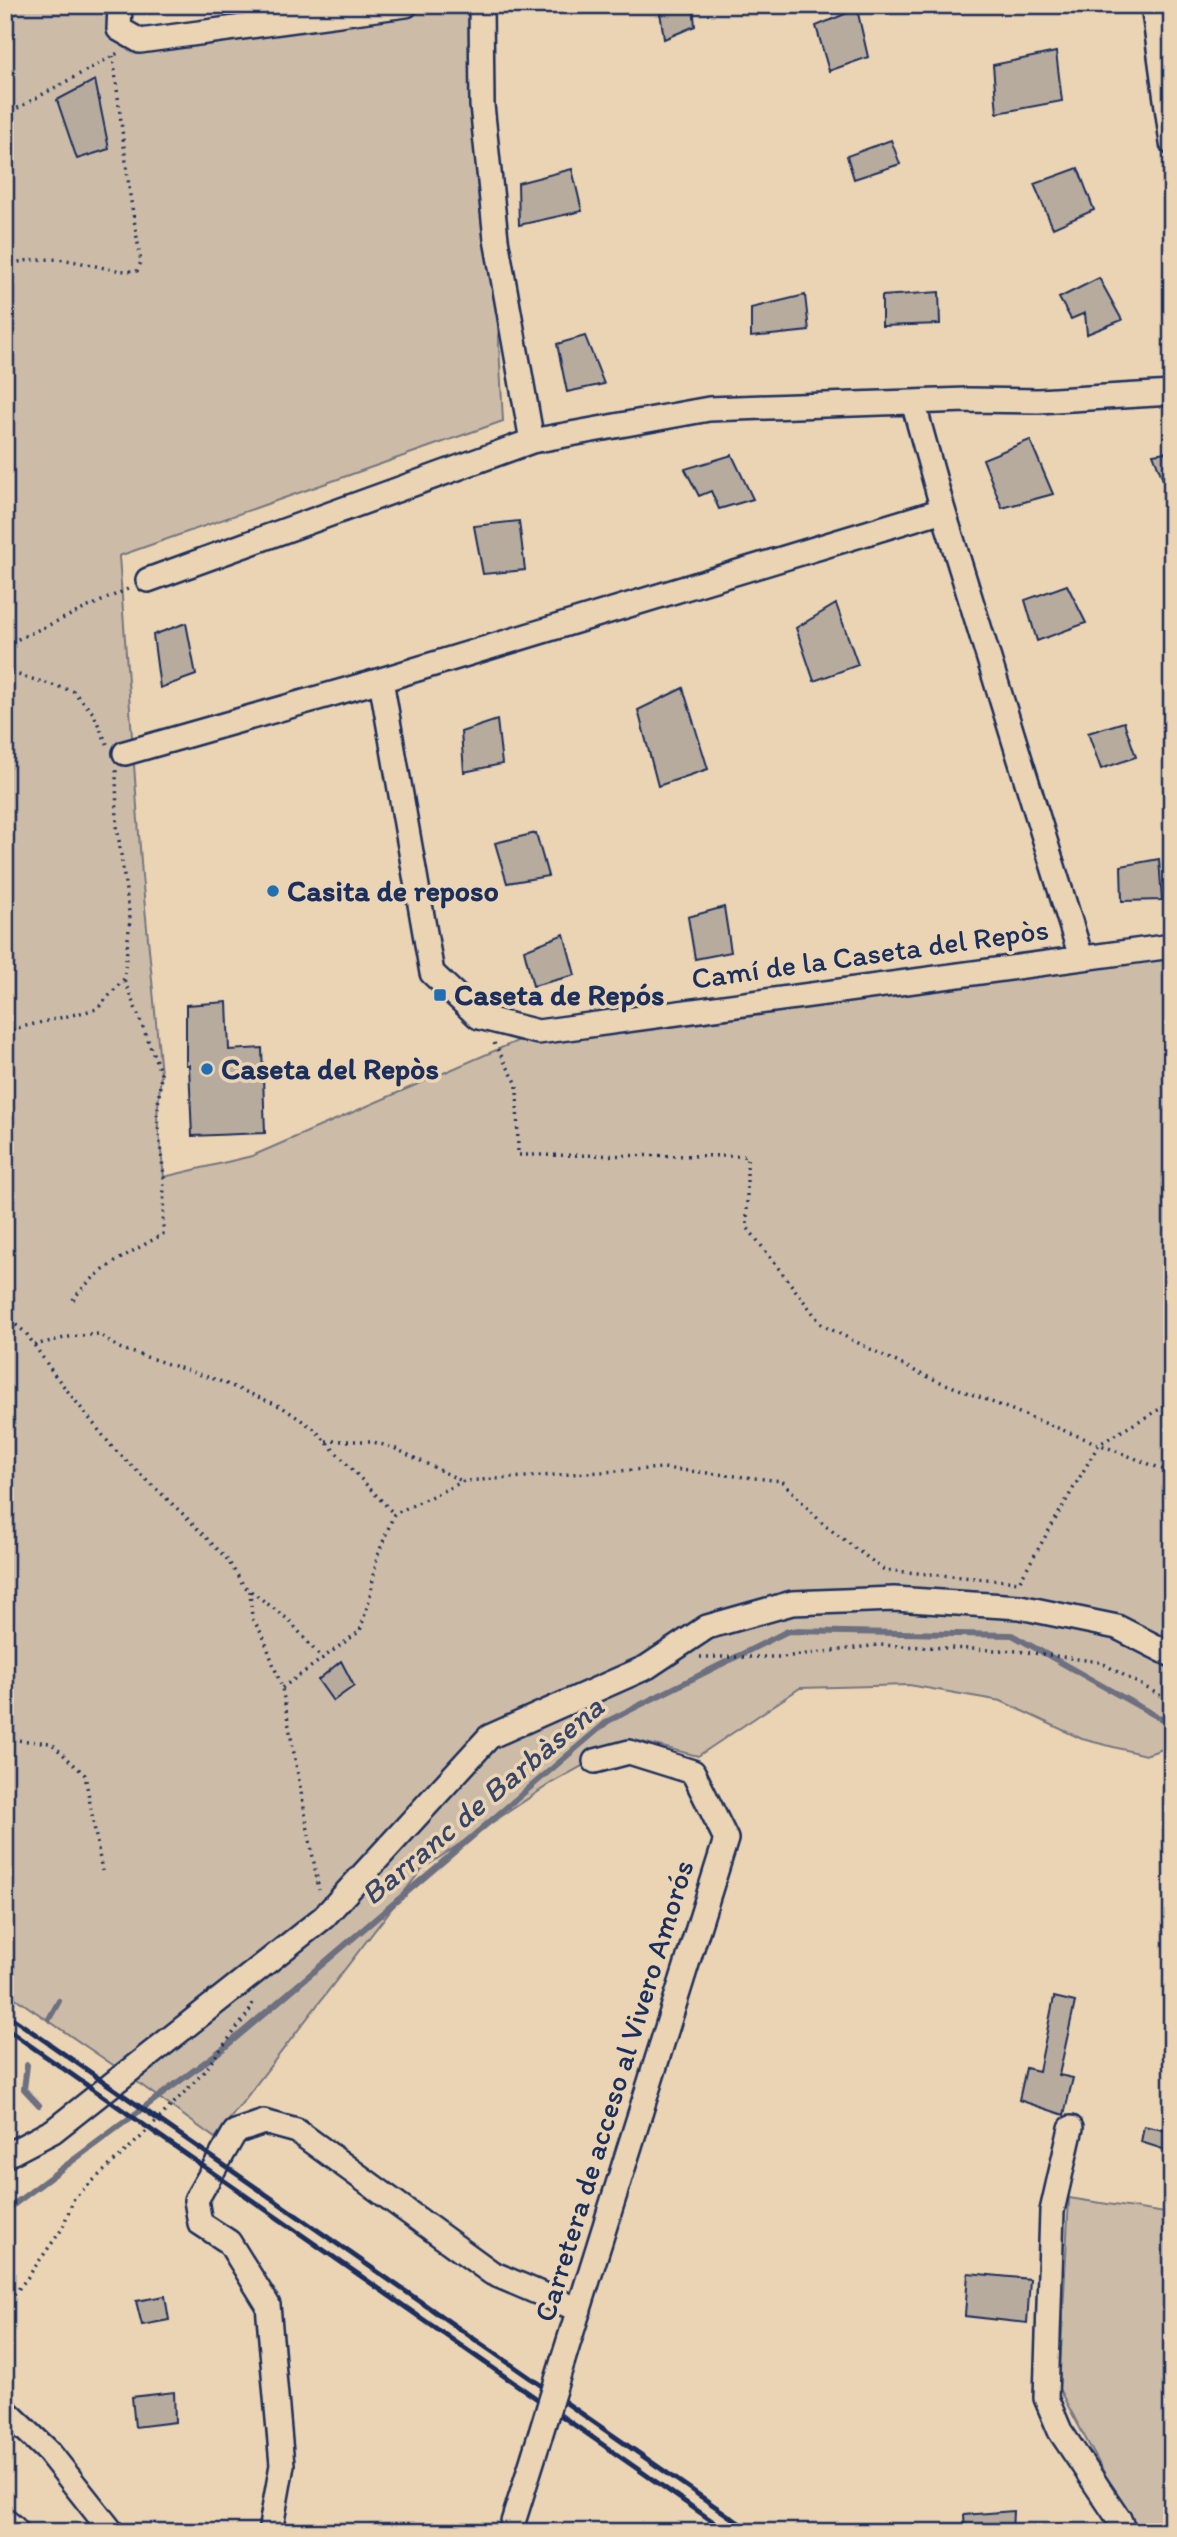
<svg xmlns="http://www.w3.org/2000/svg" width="1177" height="2537" viewBox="0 0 1177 2537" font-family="Itim,sans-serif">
	<rect width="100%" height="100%" fill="#ead4b3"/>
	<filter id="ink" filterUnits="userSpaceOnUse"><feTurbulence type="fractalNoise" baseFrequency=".0143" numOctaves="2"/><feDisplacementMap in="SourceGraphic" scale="14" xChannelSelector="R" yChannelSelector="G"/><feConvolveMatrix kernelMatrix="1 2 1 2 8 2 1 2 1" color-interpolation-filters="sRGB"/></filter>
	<g filter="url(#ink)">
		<path fill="#ccbca7" stroke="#747682" stroke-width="2" d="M5 5H118L141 41 406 5H481L503 421 119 556 142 876 161 1074 157 1117 164 1177 252 1156 538 1032 1172 940V1746L1145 1755 1082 1739 1001 1701 909 1685 800 1688 698 1756 631 1739 553 1782 422 1869 215 2138 119 2069 5 1991Z
			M1069 2198 1172 2214V2532H1157L1152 2527 1136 2532 1059 2389Z"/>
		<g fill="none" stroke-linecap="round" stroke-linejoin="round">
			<path stroke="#6d7080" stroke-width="6" d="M49 2019 59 2001
				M27 2065 24 2089 39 2105
				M5 2211 224 2048 608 1721 788 1631 1012 1635 1172 1725"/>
		</g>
		<path fill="#b7ab9e" stroke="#1b2f5e" stroke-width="2" d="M659 5H693L695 26 664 39Z
			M857 9 868 57 829 71 816 26Z
			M1056 52 1062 101 997 113 993 65Z
			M95 80 109 149 77 159 57 100Z
			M891 140 900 164 854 179 847 156Z
			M1078 168 1094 210 1053 228 1034 184Z
			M572 169 582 211 519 225 518 183Z
			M1099 278 1122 320 1087 334 1085 313 1071 319 1059 298Z
			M939 292 940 324 882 326V296Z
			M805 295 809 331 751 337V308Z
			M585 336 604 384 567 392 557 344Z
			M1030 440 1053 494 1002 508 983 459Z
			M1172 451V500H1171L1153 454Z
			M732 455 753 499 719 509 711 491 699 496 685 469Z
			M519 521 525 570 483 574 474 526Z
			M1067 585 1086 623 1037 641 1025 600Z
			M836 604 858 665 814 681 796 628Z
			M186 623 196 675 160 688 153 635Z
			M683 688 708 769 658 786 638 710Z
			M497 720 502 764 464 772 461 732Z
			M1124 722 1136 757 1101 769 1088 733Z
			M536 833 548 876 507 883 495 843Z
			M1159 859 1162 900 1122 901 1121 866Z
			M724 907 731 952 695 959 688 917Z
			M564 934 575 975 533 986 524 950Z
			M227 1002 229 1050 262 1048 265 1133 192 1136 189 1065H186V1005Z
			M341 1661 354 1686 333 1701 318 1680Z
			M1054 1997 1075 2002 1059 2075 1073 2078 1064 2115 1019 2100 1026 2068 1039 2071Z
			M1144 2126 1172 2132V2152L1141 2142Z
			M968 2273 1030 2279 1027 2323 965 2316Z
			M165 2296 169 2320 142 2325 136 2301Z
			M174 2392 175 2422 135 2427 132 2397Z
			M1013 2511 1012 2532H965L964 2515Z"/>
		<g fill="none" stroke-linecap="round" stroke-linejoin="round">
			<g stroke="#1b2f5e" stroke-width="28">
				<path id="minor" d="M120 5 119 29 140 41 406 5
					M481 5 482 105 496 239 532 441
					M1153 5 1172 143
					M913 402 943 510 1081 957
					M148 580 532 441 709 409 967 400 1038 401 1172 393
					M381 680 432 973 479 1017 538 1032 1172 946
					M125 753 381 680 943 510
					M1071 2128 1052 2211 1046 2398 1060 2431 1119 2519 1124 2532
					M5 2156 53 2131 324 1917 489 1737 647 1667 707 1627 792 1603 894 1599 1020 1607 1117 1627 1172 1655
					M563 2360 726 1839 693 1772 629 1752 595 1761
					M5 2410 48 2451 112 2532
					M270 2532 282 2465 268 2305 229 2242 200 2223 196 2200 235 2132 264 2122 297 2131 492 2273 579 2310
					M510 2532 540 2436"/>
			</g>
			<g stroke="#1b2f5e" stroke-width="38">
				<path id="highway" d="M5 2527 11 2532"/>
			</g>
			<path stroke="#1b2f5e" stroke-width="3.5" stroke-dasharray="2 5" stroke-linecap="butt" d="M5 115 120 52
				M5 265C27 259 55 257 77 262 98 266 115 272 137 271L141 262 130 195 113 56
				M5 645 130 588
				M5 671 73 691 93 713 107 744
				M5 1031 97 1009 124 979 130 919 117 826 116 770
				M494 1043 517 1084 518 1155 747 1156V1227L822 1325 923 1375 1172 1473
				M73 1300C94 1270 132 1252 163 1234L164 1177 157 1117 161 1074 124 979
				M5 1316 26 1333 54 1374 113 1448 184 1515 227 1559 244 1586 289 1620 322 1659
				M34 1345 69 1337 99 1334 119 1348 217 1380 282 1407 314 1429 394 1514
				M326 1441H370L394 1448 462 1481
				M250 1591 252 1618 263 1636 282 1688 319 1890
				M700 1657H783L879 1645 1018 1651 1100 1662 1172 1702
				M282 1688 360 1631 370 1597 377 1557 394 1514 464 1481 663 1468 782 1481 823 1524 884 1570 1019 1582 1099 1444 1172 1402
				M5 1739 51 1743 85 1775 102 1871
				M5 2305 25 2281 62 2229 74 2198 140 2138 202 2074 249 2012 254 2000"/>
			<use href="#minor" stroke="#ead4b3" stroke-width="23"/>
			<use href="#highway" stroke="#ead4b3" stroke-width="33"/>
			<path stroke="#1b2f5e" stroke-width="5" d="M5 2013 752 2532
				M5 2028 728 2532"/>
			<g stroke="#1b2f5e" stroke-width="28" stroke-linecap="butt">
				<path id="minor-bridge" d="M540 2436 563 2360"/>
			</g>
			<use href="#minor-bridge" stroke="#ead4b3" stroke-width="23"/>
		</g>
	</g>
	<g fill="#1f6fb2" stroke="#ead4b3" stroke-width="2.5">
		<circle cx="273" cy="891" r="7"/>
		<rect x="433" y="988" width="14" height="14" rx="3.5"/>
		<circle cx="207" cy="1069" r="7"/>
	</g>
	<g text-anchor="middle" stroke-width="7" stroke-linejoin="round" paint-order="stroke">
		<g font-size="30" font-weight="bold" fill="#1b2f5e" stroke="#ead4b3" text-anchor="start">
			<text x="287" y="901">Casita de reposo</text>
			<text x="454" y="1005">Caseta de Repós</text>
			<text x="221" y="1079">Caseta del Repòs</text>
		</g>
		<g font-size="30" fill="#1b2f5e" stroke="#ead4b3">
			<text transform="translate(870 954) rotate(-8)" y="10">Camí de la Caseta del Repòs</text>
			<text transform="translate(614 2091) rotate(-73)" y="10">Carretera de acceso al Vivero Amorós</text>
		</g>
		<g font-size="32" font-style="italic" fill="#364569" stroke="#ead4b3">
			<text transform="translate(482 1800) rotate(-40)" y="11">Barranc de Barbàsena</text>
		</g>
	</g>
	<rect width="1177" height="2537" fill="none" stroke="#ead4b3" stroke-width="28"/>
	<rect x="14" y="14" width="1149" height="2509" fill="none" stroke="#1b2f5e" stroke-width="2.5" filter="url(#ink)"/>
</svg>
